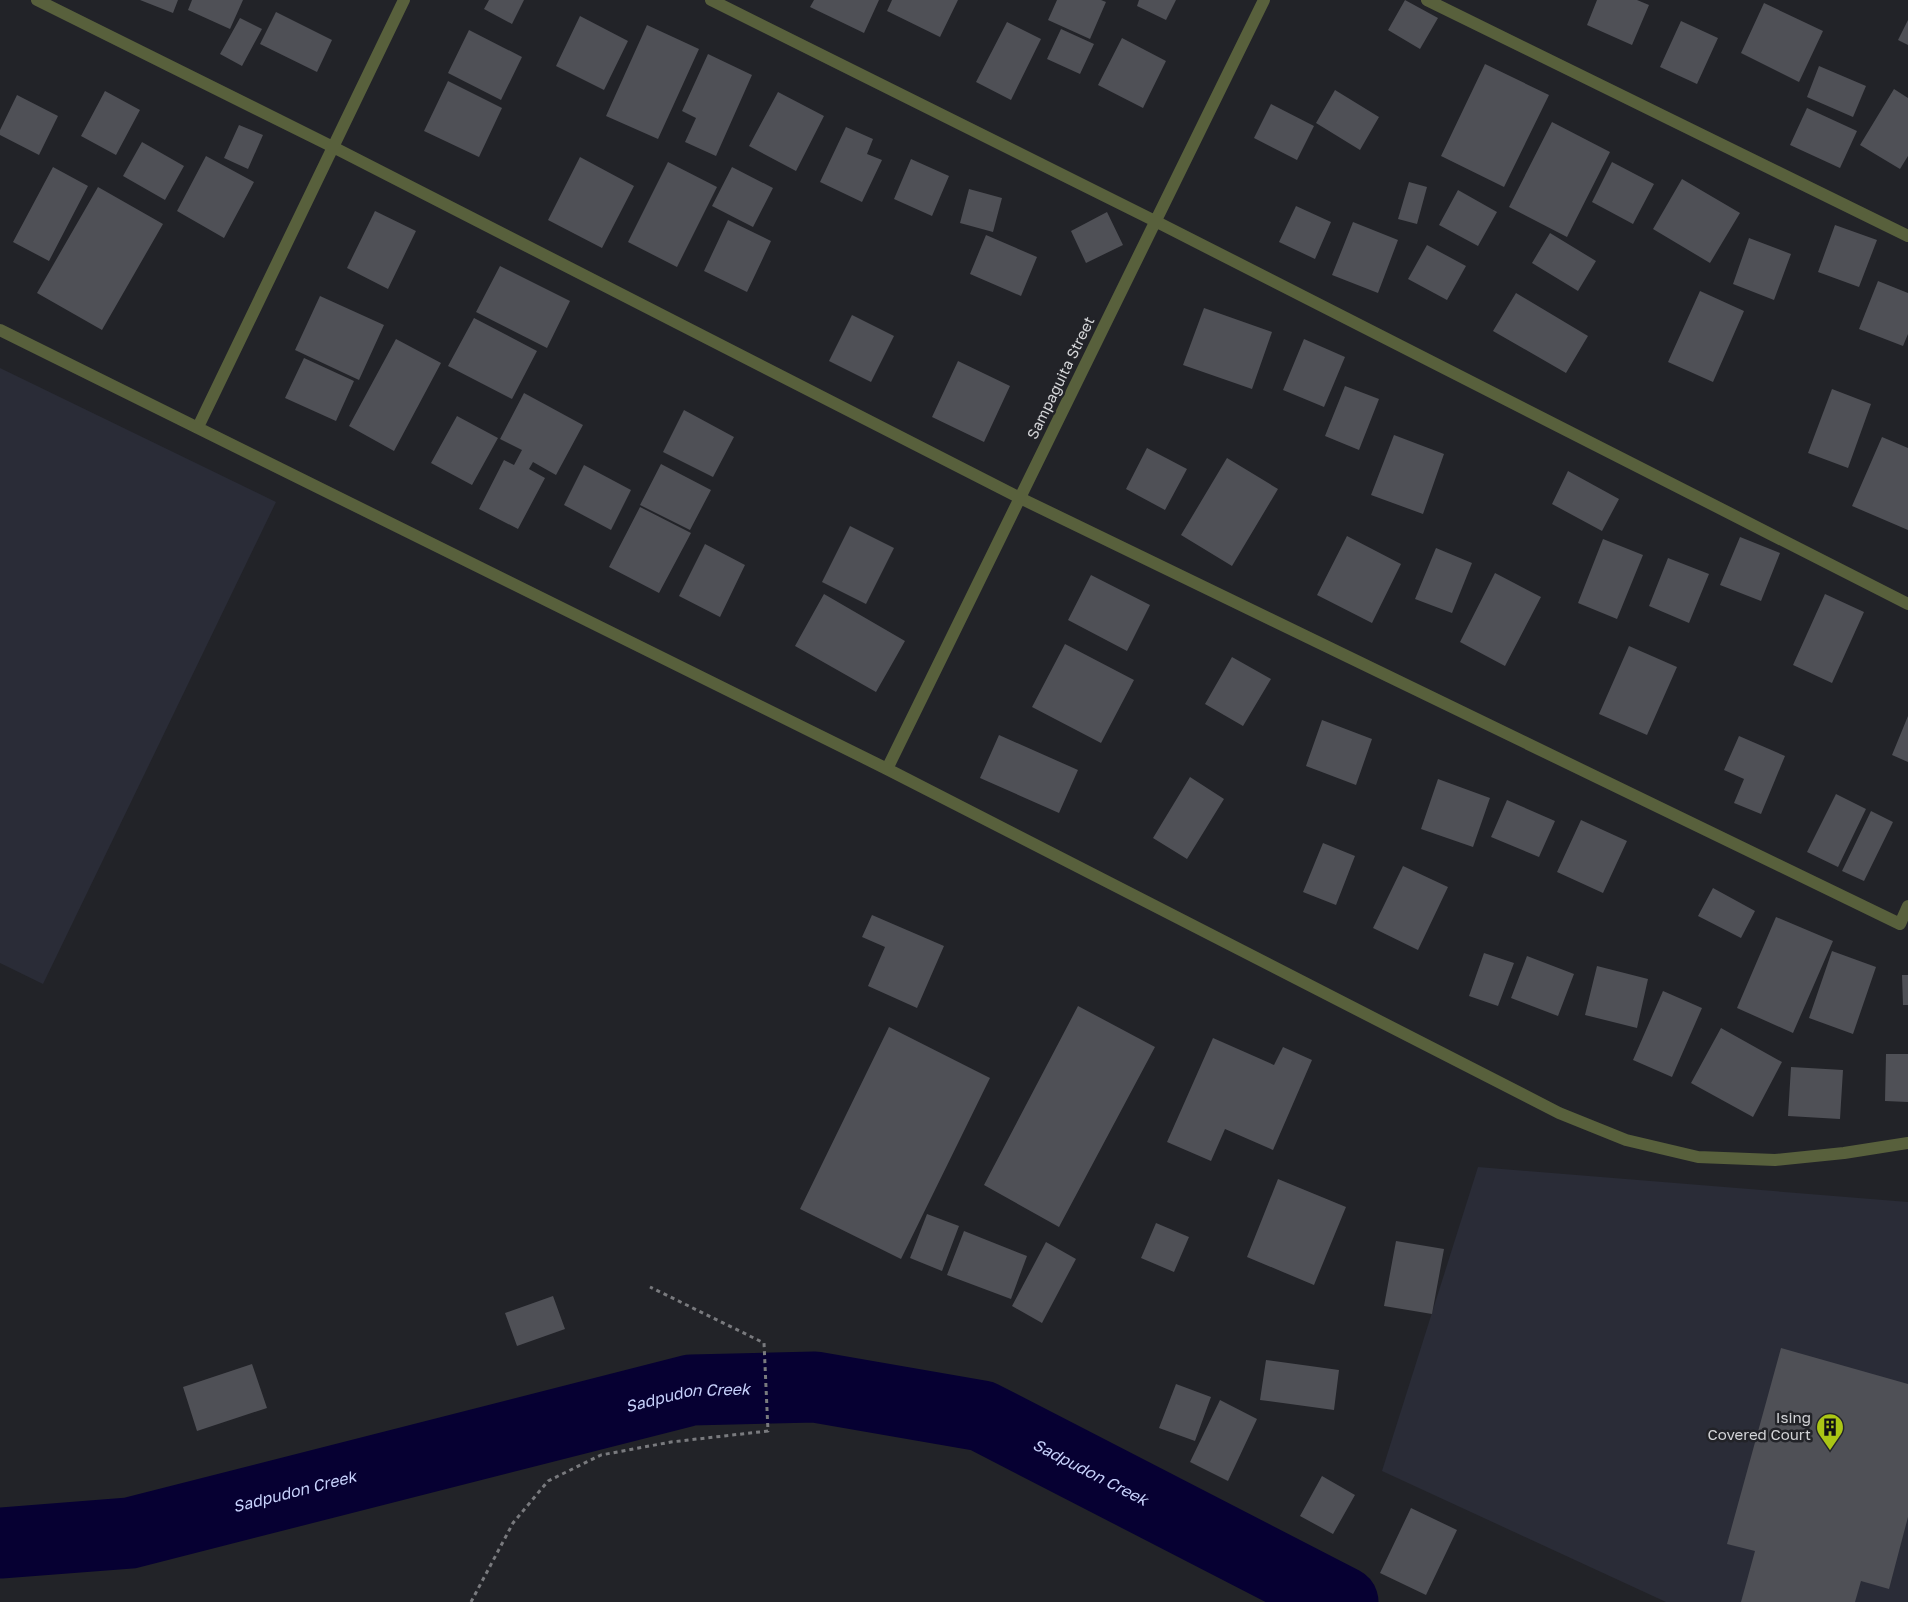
<svg xmlns="http://www.w3.org/2000/svg" width="1908" height="1602" viewBox="0 0 1908 1602" font-family="'Golos Text',sans-serif">
	<rect width="100%" height="100%" fill="#222328"/>
	<path fill="#2a2c37" d="M0 368 276 502 43 984 0 963Z
		M1478 1167 1908 1202V1602H1666L1382 1471Z"/>
	<g fill="none" stroke-linecap="round" stroke-linejoin="round">
		<path stroke="#060032" stroke-width="71" id="s1" d="M0 1543 130 1533 691 1390 815 1387 982 1416 1343 1602"/>
	</g>
	<path fill="#4f5056" d="M140 0H178L173 13Z
		M192 0H243L230 29 188 10Z
		M489 0H524L512 24 484 9Z
		M814 0H879L864 33 810 7Z
		M892 0H958L940 37 887 11Z
		M1057 0H1101L1106 2 1090 39 1048 20Z
		M1139 0H1176L1166 20 1137 6Z
		M1405 0 1438 18 1420 49 1388 30Z
		M1597 0H1637L1649 5 1632 45 1587 25Z
		M1764 3 1823 31 1799 82 1741 53Z
		M276 12 332 40 317 72 260 44Z
		M580 16 628 41 604 90 556 66Z
		M240 18 262 29 242 66 220 54Z
		M1908 20V45L1898 40Z
		M1681 21 1718 38 1697 84 1660 67Z
		M1007 22 1041 39 1011 100 976 82Z
		M647 25 699 49 658 139 606 116Z
		M1061 29 1094 44 1080 74 1047 59Z
		M469 30 522 57 501 100 448 73Z
		M1122 38 1166 61 1143 108 1098 85Z
		M708 54 752 75 716 156 685 142 696 118 682 111Z
		M1485 64 1549 95 1504 187 1441 156Z
		M1819 66 1866 86 1853 117 1807 97Z
		M448 81 502 108 479 157 424 131Z
		M1894 89 1908 98V156L1900 169 1860 145Z
		M1335 90 1379 117 1360 150 1316 123Z
		M105 91 140 110 116 155 81 136Z
		M778 92 824 116 796 171 749 146Z
		M17 95 58 116 39 155 0 135V130Z
		M1271 104 1314 126 1297 160 1254 138Z
		M1807 108 1857 131 1840 168 1790 145Z
		M1552 122 1610 152 1567 237 1509 207Z
		M239 125 263 135 248 169 224 158Z
		M846 127 873 139 867 154 882 160 862 202 820 182Z
		M142 142 184 166 165 200 123 176Z
		M206 156 254 182 224 238 177 211Z
		M580 157 634 186 602 248 548 220Z
		M911 159 949 176 932 216 894 199Z
		M668 162 717 187 677 267 628 242Z
		M1612 162 1654 184 1633 224 1592 202Z
		M53 167 88 186 49 261 13 242Z
		M732 167 773 188 753 227 712 206Z
		M1682 179 1740 213 1710 263 1653 229Z
		M1409 182 1427 187 1417 224 1398 219Z
		M98 187 163 224 102 330 37 293Z
		M969 189 1002 198 993 232 960 223Z
		M1458 190 1497 212 1478 246 1439 225Z
		M1296 206 1331 222 1315 259 1279 242Z
		M375 211 416 231 388 289 347 268Z
		M1107 212 1123 245 1086 263 1071 231Z
		M728 220 771 241 747 292 704 271Z
		M1353 222 1398 240 1378 293 1332 275Z
		M1835 225 1877 240 1859 287 1818 272Z
		M1550 233 1596 261 1578 291 1532 263Z
		M986 235 1037 257 1021 296 970 274Z
		M1749 238 1791 254 1774 300 1733 284Z
		M1427 245 1466 266 1447 300 1408 279Z
		M500 266 570 301 547 348 476 312Z
		M1878 281 1908 293V334L1903 346 1859 329Z
		M1700 291 1744 311 1713 382 1668 362Z
		M1516 293 1588 336 1566 373 1493 331Z
		M320 296 384 325 359 380 295 350Z
		M1204 308 1272 332 1252 389 1183 365Z
		M852 315 894 336 871 382 829 361Z
		M474 318 537 351 512 399 448 366Z
		M396 339 441 363 394 451 349 426Z
		M1304 339 1345 357 1324 407 1283 390Z
		M304 358 354 381 336 421 285 398Z
		M958 361 1010 386 984 442 932 417Z
		M1345 386 1379 399 1359 450 1325 436Z
		M1832 389 1871 404 1848 468 1808 453Z
		M524 393 583 425 556 475 533 462 529 469 545 478 518 529 479 509 504 460 514 465 522 450 500 439Z
		M684 410 734 437 713 477 663 452Z
		M457 416 498 438 472 485 431 463Z
		M1394 435 1444 454 1423 514 1371 495Z
		M1882 437 1908 448V530L1852 506Z
		M1147 448 1187 469 1165 510 1126 489Z
		M1227 458 1278 489 1232 566 1181 535Z
		M661 464 711 490 690 530 640 505Z
		M584 465 631 490 611 530 564 505Z
		M1568 471 1619 499 1602 531 1552 504Z
		M640 507 691 533 659 593 609 567Z
		M850 526 894 548 866 604 822 582Z
		M1347 536 1401 564 1372 623 1317 595Z
		M1740 537 1780 553 1761 601 1720 585Z
		M1603 539 1643 555 1617 619 1578 603Z
		M705 544 745 565 720 617 679 596Z
		M1436 548 1472 563 1452 613 1415 599Z
		M1668 558 1709 574 1689 623 1649 606Z
		M1495 573 1541 597 1505 666 1460 642Z
		M1091 575 1150 605 1127 651 1068 620Z
		M824 594 905 641 876 692 795 646Z
		M1825 594 1864 612 1832 683 1793 665Z
		M1065 644 1134 680 1101 743 1032 707Z
		M1629 646 1677 667 1647 735 1599 714Z
		M1232 657 1271 679 1243 726 1205 704Z
		M1908 716V762L1892 755Z
		M1322 720 1372 739 1356 785 1306 766Z
		M999 735 1078 770 1059 813 980 778Z
		M1739 736 1785 756 1761 814 1734 803 1744 779 1724 770Z
		M1190 777 1224 799 1187 859 1153 838Z
		M1438 779 1490 798 1473 847 1421 829Z
		M1836 794 1866 809 1838 867 1807 852Z
		M1507 800 1555 821 1539 857 1491 837Z
		M1871 811 1893 822 1864 881 1842 871Z
		M1581 820 1627 841 1603 893 1557 872Z
		M1323 843 1355 856 1336 905 1303 892Z
		M1403 866 1448 887 1418 950 1373 928Z
		M1713 888 1755 911 1741 938 1698 916Z
		M872 915 944 946 917 1008 868 986 885 947 862 937Z
		M1776 917 1833 941 1793 1033 1737 1008Z
		M1832 951 1876 967 1853 1034 1809 1018Z
		M1484 953 1514 963 1498 1006 1469 996Z
		M1527 956 1574 974 1558 1016 1511 998Z
		M1597 966 1648 979 1637 1028 1585 1015Z
		M1902 975H1908V1005H1903Z
		M1663 991 1702 1008 1672 1077 1633 1060Z
		M1078 1006 1155 1047 1059 1227 984 1185Z
		M889 1027 990 1078 901 1259 800 1209Z
		M1721 1028 1782 1062 1753 1117 1691 1083Z
		M1213 1038 1274 1065 1283 1047 1312 1060 1273 1150 1225 1129 1211 1161 1167 1142Z
		M1886 1054H1908V1102L1885 1101Z
		M1791 1067 1843 1070 1840 1119 1788 1116Z
		M1278 1179 1346 1207 1314 1285 1247 1257Z
		M927 1214 959 1226 942 1271 910 1258Z
		M1156 1223 1189 1237 1174 1272 1141 1258Z
		M964 1231 1027 1256 1011 1299 947 1275Z
		M1396 1241 1444 1249 1432 1314 1384 1306Z
		M1046 1242 1076 1259 1042 1323 1012 1306Z
		M553 1296 565 1329 517 1346 505 1313Z
		M1781 1348 1908 1384V1517L1889 1589 1861 1581 1855 1602H1741L1755 1551 1727 1544Z
		M1266 1360 1339 1370 1334 1410 1260 1400Z
		M252 1364 267 1408 197 1431 183 1387Z
		M1176 1384 1211 1397 1195 1441 1159 1428Z
		M1220 1400 1257 1419 1228 1481 1190 1462Z
		M1322 1476 1355 1495 1333 1534 1300 1516Z
		M1411 1508 1457 1530 1426 1595 1380 1573Z"/>
	<g fill="none" stroke-linecap="round" stroke-linejoin="round">
		<path stroke="#797a7e" stroke-width="3" stroke-dasharray="4 4" stroke-linecap="butt" d="M471 1602 513 1523 548 1481 601 1455 671 1442 768 1431 764 1343 650 1287"/>
		<path stroke="#58603c" stroke-width="12" d="M37 0 333 147 1020 498 1900 924 1908 906
			M711 0 1155 221 1908 604
			M1427 0 1908 236
			M0 330 887 769 1559 1113 1626 1140 1698 1157 1775 1160 1844 1153 1908 1143
			M198 427 404 0
			M887 769 1264 0"/>
	</g>
	<defs>
		<g id="building-pin" transform="scale(1.4375)"><path d="M0 17L-7.5 6A9.5 9.5 0 1 1 7.5 6Z" fill="#abc615" stroke="#222328"/><path d="M-4-6H4V6H1V3H-1V6H-4ZM-2.5-4.3h1.7v1.8h-1.7ZM.8-4.3h1.7v1.8H.8ZM-2.5-1h1.7V.8h-1.7ZM.8-1h1.7V.8H.8Z" fill="#111"/></g>
	</defs>
	<g fill-rule="evenodd">
		<use href="#building-pin" x="1830" y="1427"/>
	</g>
	<g text-anchor="middle" stroke-width="5" stroke-linejoin="round" paint-order="stroke">
		<g font-size="15" fill="#d3d4d7" stroke="#222328">
			<text transform="translate(1061 378) rotate(-64)" y="5">Sampaguita Street</text>
		</g>
		<g font-size="15" fill="#d3d4d7" stroke="#222328" text-anchor="end">
			<text x="1811" y="1423">Ising<tspan x="1811" dy="17">Covered Court</tspan></text>
		</g>
		<g font-size="16" font-style="italic" fill="#c7d1fc" stroke="#222328">
			<text dy="6" stroke="none"><textPath href="#s1" startOffset="705">Sadpudon Creek</textPath></text>
			<text dy="6" stroke="none"><textPath href="#s1" startOffset="1125">Sadpudon Creek</textPath></text>
			<text dy="6" stroke="none"><textPath href="#s1" startOffset="300">Sadpudon Creek</textPath></text>
		</g>
	</g>
</svg>
